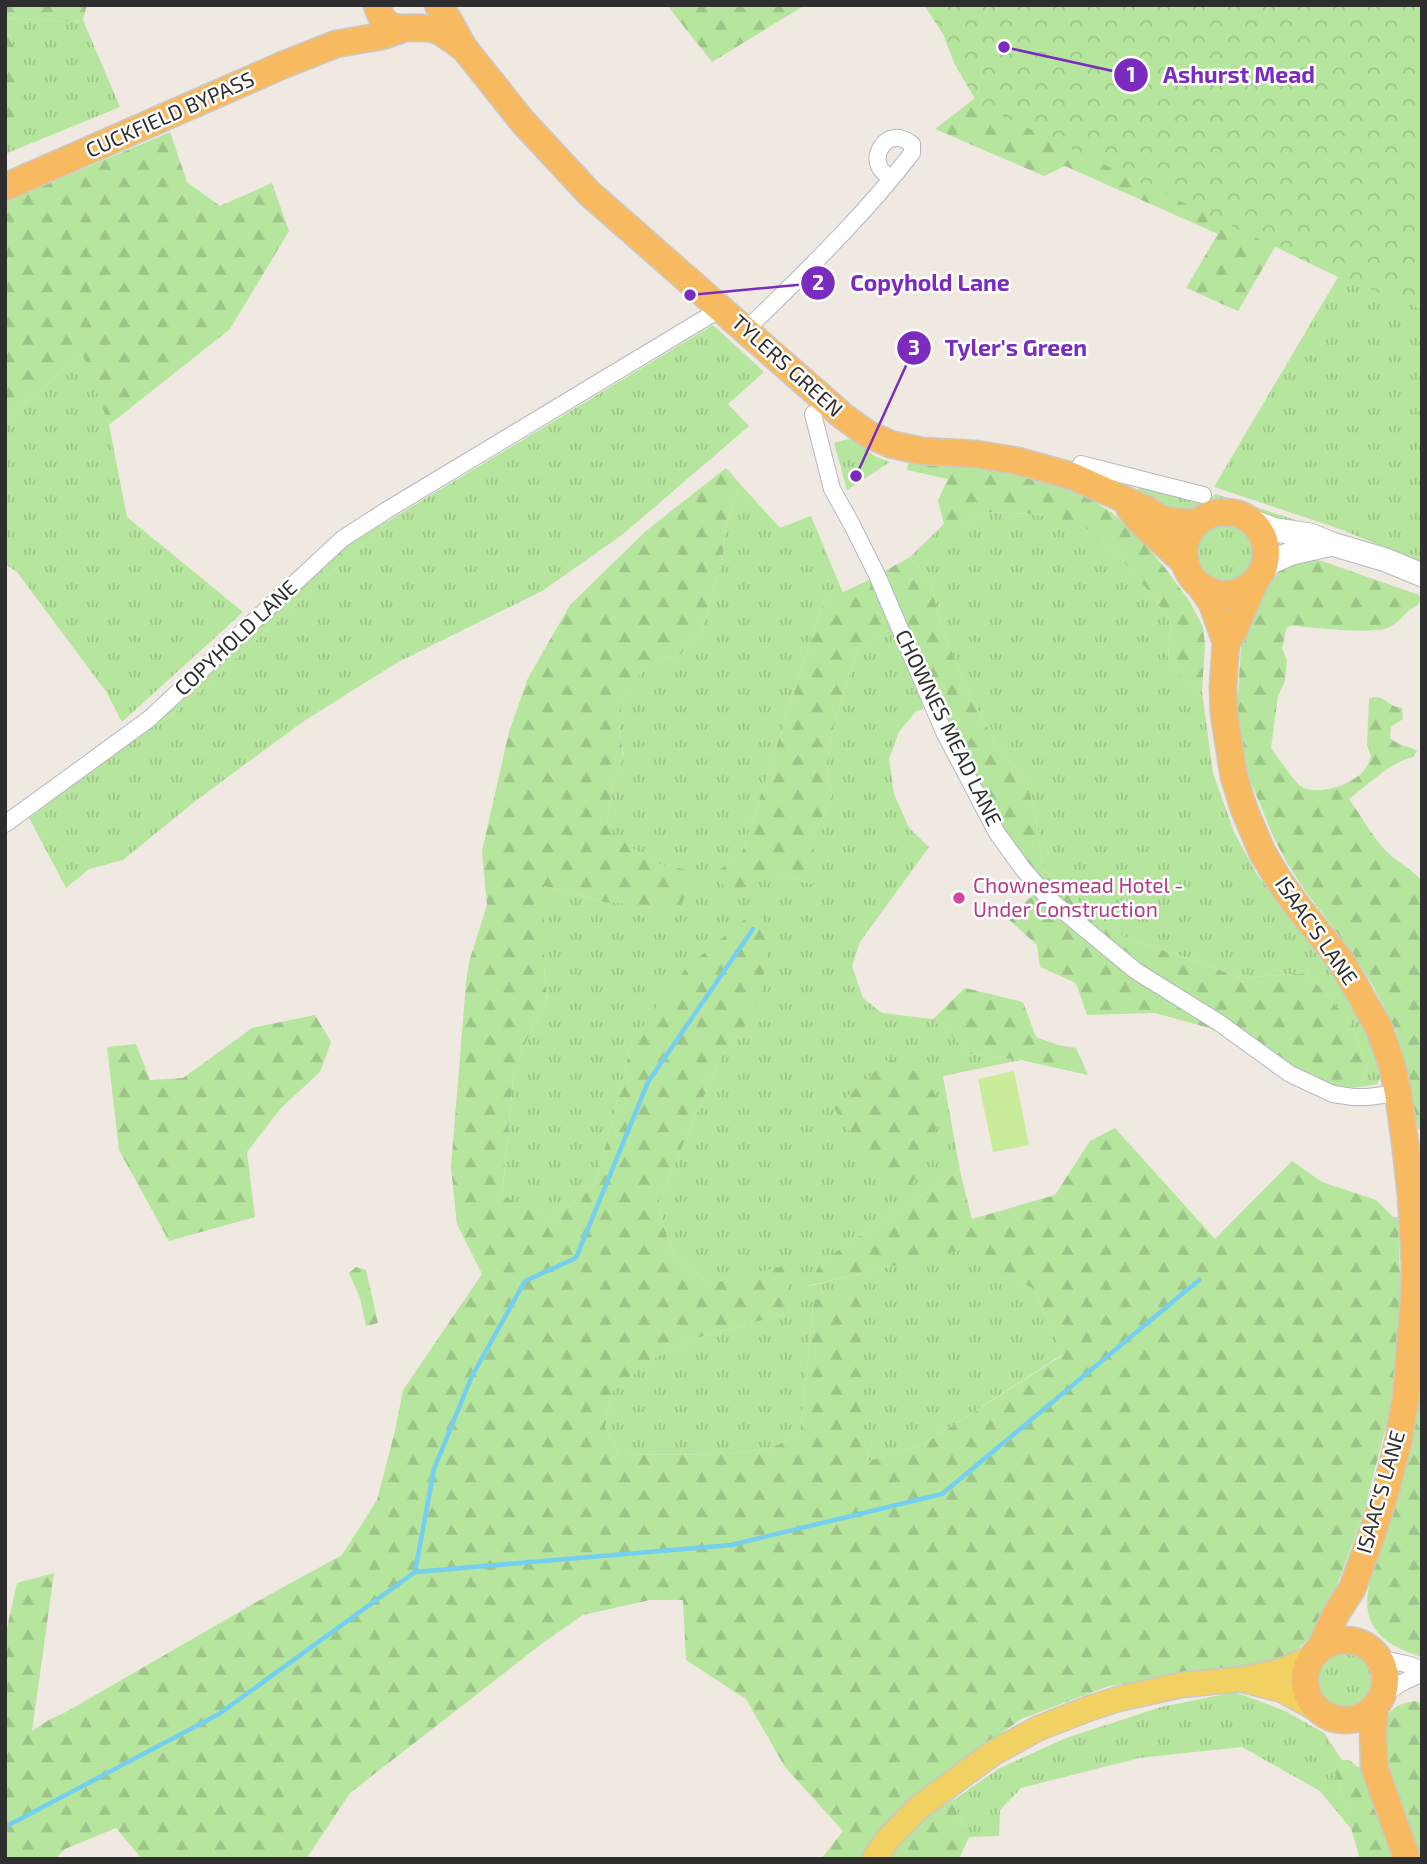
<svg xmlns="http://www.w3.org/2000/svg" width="1427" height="1864" viewBox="0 0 1427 1864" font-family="'Exo 2',sans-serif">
	<defs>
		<pattern id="grass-tufts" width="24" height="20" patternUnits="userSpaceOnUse" patternTransform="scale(1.75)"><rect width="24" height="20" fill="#b6e59e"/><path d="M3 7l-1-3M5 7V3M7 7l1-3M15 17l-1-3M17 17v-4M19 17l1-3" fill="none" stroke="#9dc588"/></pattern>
		<pattern id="forest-firs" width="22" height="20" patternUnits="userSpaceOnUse" patternTransform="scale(1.75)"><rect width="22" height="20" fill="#b6e59e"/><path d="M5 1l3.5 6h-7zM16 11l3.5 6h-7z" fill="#9dc588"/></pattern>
		<pattern id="park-crowns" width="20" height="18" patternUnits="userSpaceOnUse" patternTransform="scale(1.75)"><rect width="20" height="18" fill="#b6e59e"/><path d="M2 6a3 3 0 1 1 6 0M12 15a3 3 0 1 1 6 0" fill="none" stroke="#9dc588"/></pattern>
	</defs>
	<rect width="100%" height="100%" fill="#efe9e1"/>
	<path fill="url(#grass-tufts)" d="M5 18 73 22 83 20 120 107 5 154Z
		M1422 191V563L1340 529 1214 487 1338 277 1358 284Z
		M713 325 764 372 728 404 749 426 622 535 542 591 398 662 304 721 198 799 123 860 89 869 66 888 29 818 132 740 171 716 393 518Z
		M83 352 109 425 127 517 243 612 122 722 107 693 17 572 5 564V422Z
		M852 438 876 457 890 462 847 490 834 443Z
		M741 485 780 528 811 516 843 593 824 601 742 852 718 872 781 873 814 885V834L832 798 826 768 832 732 857 650 893 628 924 709 916 711 899 732 889 759 894 794 909 828 929 847 860 942 852 966 863 998 882 1013 933 1019 971 1054 1021 1060 943 1076 960 1171 823 1260 809 1286 961 1249 1034 1289 1063 1354 924 1444 869 1461 863 1435 814 1300 800 1434 771 1448 727 1454 619 1455 605 1427 612 1391 652 1359 700 1337 785 1314 710 1284 674 1257 662 1221 659 1200 722 1055 746 1025 632 1040 619 1095 595 1185 552 1219 502 1197 514 1070 532 1028 547 1001 544 968V886L604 902 695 873 656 863 613 836 607 821 613 782 624 756 618 724 625 691 650 663 680 655 701 632 722 562 727 520Z
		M1139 485 1207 500 1216 494 1317 527 1281 521 1238 504 1227 502 1214 503 1181 514 1137 494Z
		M990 512 1031 514 1080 522 1114 551 1152 595 1171 624 1168 658 1182 678 1202 692 1213 773 1234 832 1256 873 1297 928 1340 978 1368 1033 1383 1074 1377 1084 1360 1087 1367 1066 1350 1022 1307 973 1240 978 1194 960 1130 940 1081 904 1043 869 1037 822 1027 782 996 744 971 697 942 629 930 581 910 557 944 524H961Z
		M1196 554a29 29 0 1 1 58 0a29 29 0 1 1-58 0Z
		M1313 1681a32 32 0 1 1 64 0a32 32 0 1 1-64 0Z
		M1235 1692 1285 1711 1324 1733 1342 1760 1334 1769 1352 1830 1320 1791 1242 1747 1139 1758 1021 1788 1000 1810 999 1836 969 1837 952 1801 998 1769 1066 1738 1161 1707Z"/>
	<path fill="url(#forest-firs)" d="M5 5H87L83 20 73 22 5 18Z
		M667 5H805L712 62Z
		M5 33C18 52 28 75 23 99 21 106 16 113 13 120L5 123Z
		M979 95 1282 235 1238 311 1186 288 1218 234 1065 166 1044 176 935 129Z
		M170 132 187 182 220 206 272 183 289 231 230 329 109 425 82 353 5 422V202Z
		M909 461 985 464 1078 491 1111 512 1137 534 1165 568 1190 602 1203 627 1205 644 1202 692 1182 678 1168 658 1171 624 1152 595 1114 551 1080 523 1031 514 990 512 961 524H944L938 500 948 479 907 470Z
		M726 468 741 485 727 520 722 562 701 632 680 655 650 663 625 692 618 724 624 757 613 782 607 821 614 836 656 863 695 872 680 908 604 902 544 886V968L547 1001 532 1028 514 1070 502 1196 552 1219 595 1185 619 1095 632 1040 686 968 755 911 770 929 761 995 746 1025 722 1055 659 1200 662 1221 674 1257 710 1284 790 1264 785 1314 700 1337 652 1359 612 1391 605 1427 619 1455 727 1454 771 1448 800 1434 814 1300 862 1295 863 1435 869 1461 924 1444 1063 1355 1034 1289 961 1250 807 1286 823 1260 960 1171 972 1219 1055 1195 1090 1141 1115 1128 1215 1239 1292 1161 1322 1182 1376 1200 1393 1217H1398L1401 1304 1398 1349 1389 1415 1363 1515 1334 1594 1318 1630 1287 1660 1109 1686 1021 1719 964 1760 952 1801 969 1837 959 1859H821L843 1831 785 1767 746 1699 686 1660 683 1600H650L583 1615 544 1642 350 1793 306 1859H142L116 1828 65 1849 55 1859H5V1637L17 1583 54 1573 32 1731 49 1720 66 1712 267 1596 342 1555 377 1500 395 1431 403 1390 482 1274 457 1224 451 1167 466 983 469 962 487 905 482 851 509 732 528 678 570 605 647 530Z
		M393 518 171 716 132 740 205 678 346 545Z
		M910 557 930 581 942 629 971 697 996 744 1027 782 1037 822 1043 869 1081 904 1130 940 1194 960 1240 978 1307 973 1350 1022 1367 1066 1360 1087 1341 1088 1289 1064 1217 1015 1213 1029 1155 1013 1087 1015 1076 983 1040 967 1037 945 1008 919 1036 892 950 729 883 572Z
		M1308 559 1322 561 1419 595 1421 599 1418 605C1404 611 1399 626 1384 629 1366 633 1326 629 1307 627 1299 627 1295 624 1287 627L1282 648 1287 660 1285 681 1278 696 1271 748C1277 756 1295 783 1302 787 1318 796 1347 785 1360 775 1366 770 1369 763 1371 756L1367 745 1369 698C1383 695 1382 700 1392 705 1395 707 1399 707 1402 708L1403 719 1391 727 1390 738C1398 746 1408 745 1417 751L1413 757C1390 762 1368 785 1349 799 1362 817 1371 835 1386 851 1397 862 1411 868 1422 881V1131L1418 1129 1396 1031 1374 988 1351 951 1306 892 1287 863 1273 836 1248 775 1237 713 1241 645 1260 596 1280 571Z
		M871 579 893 628 857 650 832 732 826 768 832 798 814 834V885L781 873H755L757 897 727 894 717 872 742 852 824 601Z
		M965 988 1023 1002 1036 1037 1058 1045 1076 1048 1088 1075 1021 1060 971 1054 933 1019Z
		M315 1015 331 1042 320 1072 280 1109 247 1152 255 1217 169 1241 119 1150 107 1047 136 1044 150 1080 183 1078 252 1028Z
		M889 1059 921 1074 938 1099 935 1138 911 1186 869 1162 834 1108Z
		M356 1267 366 1270 378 1323 366 1326 360 1298 349 1273Z
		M1422 1372V1657C1400 1650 1376 1640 1369 1616 1361 1587 1383 1546 1392 1518 1395 1506 1399 1494 1402 1482 1411 1446 1417 1409 1422 1372Z
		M1416 1701 1422 1704V1859H1360L1334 1769 1342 1760H1350L1357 1767 1384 1759C1386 1728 1378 1705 1416 1701Z"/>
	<path fill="url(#park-crowns)" d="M924 5H1422V309L1338 277 978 104 954 63 943 34Z"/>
	<path fill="#c9ec9a" d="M1014 1071 1029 1145 993 1152 978 1079Z"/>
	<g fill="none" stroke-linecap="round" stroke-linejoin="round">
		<path stroke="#75cff0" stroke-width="4.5" d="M415 1572 434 1469 472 1376 525 1281 576 1258 648 1082 753 929
			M5 1827 219 1714 415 1572 731 1545 942 1494 1199 1280"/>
		<g stroke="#b4b7c1" stroke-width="18">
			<path id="minor" d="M747 329C804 273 863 217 912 153V144C907 141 901 137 895 138 883 139 874 154 879 166 881 171 886 175 891 179
				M813 414 832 489 852 525 877 575 944 732 997 833 1023 869 1050 900 1136 971 1218 1022 1290 1074 1333 1094 1353 1097H1368L1398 1093
				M1081 464 1203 495
				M5 824 149 719 342 539 387 510 722 308
				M1379 1658 1406 1664 1422 1669
				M1383 1697C1395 1685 1406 1680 1422 1674"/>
		</g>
		<g stroke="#b4b7c1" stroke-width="25">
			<path id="secondary" d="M1251 521 1276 530 1310 535 1332 544 1386 560 1422 575
				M1264 565 1292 553 1332 544"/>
		</g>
		<g stroke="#c9c9c9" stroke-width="27">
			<path id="primary" d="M1247 1681 1282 1690 1315 1708
				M874 1859 888 1839 918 1808 993 1753 1039 1728 1090 1708 1118 1699 1181 1685 1243 1679 1281 1671 1311 1658"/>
		</g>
		<g stroke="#c9c9c9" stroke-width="29">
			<path id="trunk" d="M377 5C386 40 409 23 433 29 443 31 453 41 462 47
				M438 5 449 21 464 48 523 122 590 194 844 417 868 434 890 444 921 451 976 454 1018 461 1072 476 1146 509 1159 518 1170 521 1196 523
				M5 187 283 65 336 44 382 36 402 29
				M1130 509 1141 522 1186 564
				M1184 553a41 41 0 1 1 82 0a41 41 0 1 1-82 0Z
				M1200 586 1212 603 1226 642 1223 687 1224 714 1234 777 1244 809 1262 852 1278 879 1298 907 1341 961 1379 1028 1392 1065 1398 1093 1405 1142 1411 1195 1415 1266 1414 1297 1406 1397 1398 1443 1387 1486 1372 1534 1352 1589 1337 1612 1320 1648
				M1226 642 1233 633 1255 581
				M1305 1680a40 40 0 1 1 80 0a40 40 0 1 1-80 0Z
				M1375 1708 1373 1729 1374 1766 1407 1859"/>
		</g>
		<use href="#minor" stroke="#fff" stroke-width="16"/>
		<use href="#secondary" stroke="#fff" stroke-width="23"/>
		<use href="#primary" stroke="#f2d163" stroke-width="24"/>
		<use href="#trunk" stroke="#f8ba60" stroke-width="26"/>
	</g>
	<circle fill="#d1479c" stroke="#fff" stroke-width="2.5" cx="959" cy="898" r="7"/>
	<g text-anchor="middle" stroke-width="5" stroke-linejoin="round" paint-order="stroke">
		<g font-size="21" fill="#2e2e2e" stroke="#fff">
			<text transform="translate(170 115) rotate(-24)" y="7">CUCKFIELD BYPASS</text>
			<text transform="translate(787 366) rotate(42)" y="7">TYLERS GREEN</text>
			<text transform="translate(236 638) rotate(-43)" y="7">COPYHOLD LANE</text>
			<text transform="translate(948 728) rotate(64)" y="7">CHOWNES MEAD LANE</text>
			<text transform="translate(1316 931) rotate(55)" y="7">ISAAC'S LANE</text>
			<text transform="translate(1381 1492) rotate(-74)" y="7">ISAAC'S LANE</text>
		</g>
		<g font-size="21" fill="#b23c85" stroke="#fff" text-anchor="start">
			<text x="973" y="893">Chownesmead Hotel -<tspan x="973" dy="24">Under Construction</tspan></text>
		</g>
	</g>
	<path fill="none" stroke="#7b2cbf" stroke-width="2.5" d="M1004 47L1131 75M690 295L818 283M856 476L914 348"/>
	<g fill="#7b2cbf" stroke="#fff" stroke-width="2.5">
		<circle cx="1004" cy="47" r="7"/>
		<circle cx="690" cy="295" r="7"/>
		<circle cx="856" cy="476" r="7"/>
		<circle cx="1131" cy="75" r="18"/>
		<circle cx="818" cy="283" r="18"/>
		<circle cx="914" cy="348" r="18"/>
	</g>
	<g font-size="21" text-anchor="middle" font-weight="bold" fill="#fff">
		<text x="1131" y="82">1</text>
		<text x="818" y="290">2</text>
		<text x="914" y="355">3</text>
	</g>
	<g font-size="23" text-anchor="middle" font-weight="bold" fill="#7b2cbf" stroke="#fff" stroke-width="5" stroke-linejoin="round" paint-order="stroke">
		<text x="1239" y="83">Ashurst Mead</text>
		<text x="930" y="291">Copyhold Lane</text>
		<text x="1016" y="356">Tyler's Green</text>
	</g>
	<rect width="1427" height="1864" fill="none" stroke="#2e2e2e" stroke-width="14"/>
</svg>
